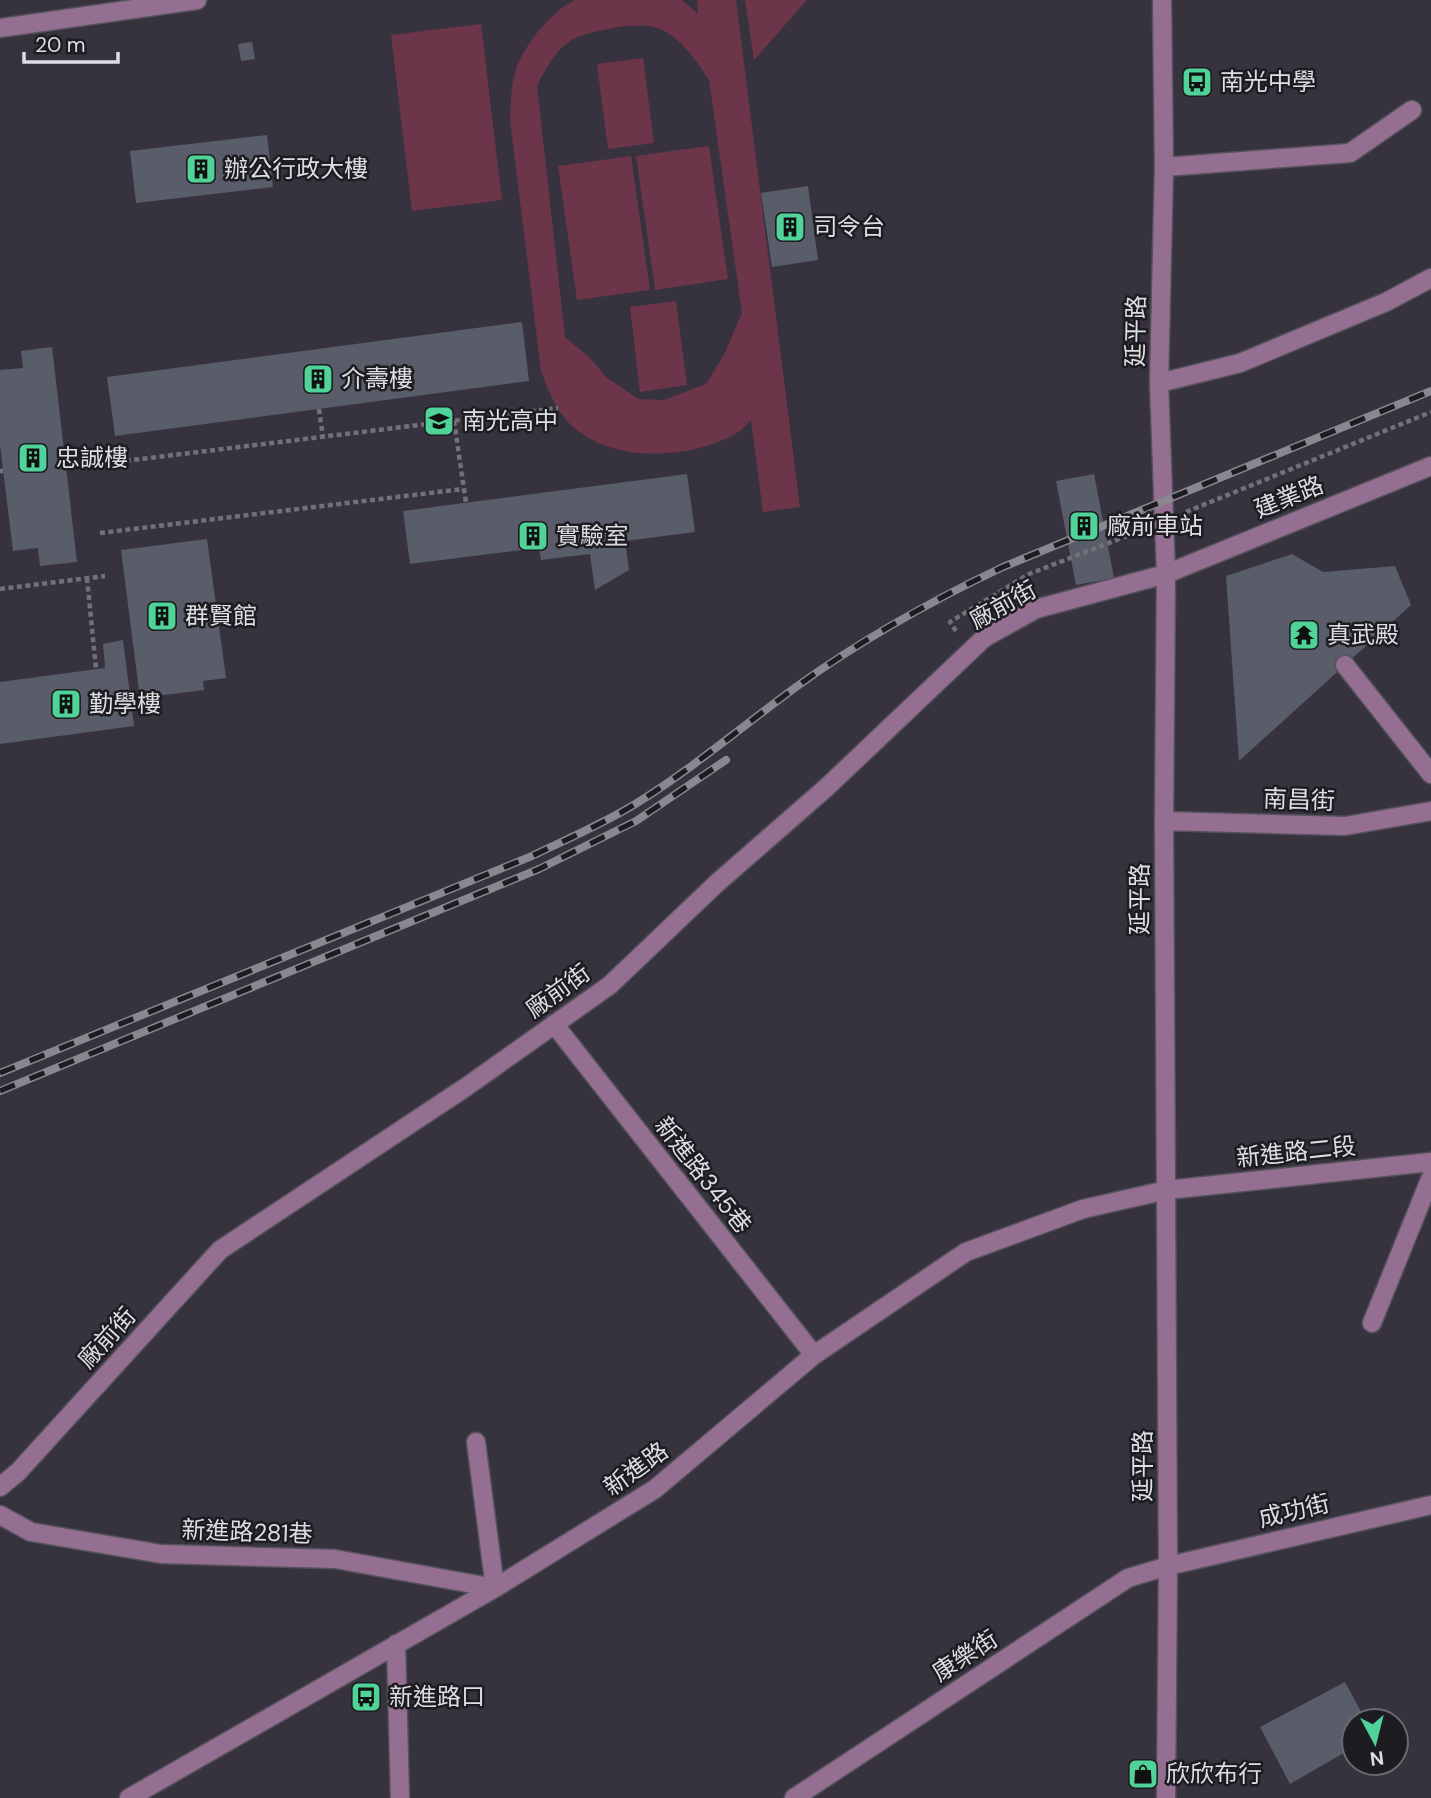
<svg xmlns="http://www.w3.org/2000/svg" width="1431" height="1798" viewBox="0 0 1431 1798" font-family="'DM Sans','Noto Sans TC',sans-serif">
	<rect width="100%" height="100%" fill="#37333e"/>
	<path fill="#6c3549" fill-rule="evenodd" d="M575 0H682L698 14 697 0H736L800 507 763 512 751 420C746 425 741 431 735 434 688 460 610 464 569 423 555 408 548 390 541 371L510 120C511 102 511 83 517 66 526 43 553 10 575 0ZM625 26C632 26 640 25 648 26 676 29 695 59 709 80L742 313 724 355 706 384 664 400 639 399 607 378 591 359 565 337 537 86C562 37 572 35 625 26Z
		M745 0H807L754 60Z
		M481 24 502 200 412 211 391 35Z
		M643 58 654 143 608 149 597 64Z
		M709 146 728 279 655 290 636 156Z
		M631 156 650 290 577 300 558 166Z
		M676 301 687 385 640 392 630 307Z"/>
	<path fill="#595c69" d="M252 42 255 59 241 61 238 44Z
		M267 135 273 187 136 203 130 151Z
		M808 186 818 260 772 267 761 193Z
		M522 322 529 381 115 436 107 377Z
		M52 347 77 562 40 566 38 548 13 551 0 445V370L23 368 21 351Z
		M687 474 695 532 625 541 629 570 595 590 590 554 541 560 539 548 410 564 403 511Z
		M1094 474 1114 578 1076 585 1056 481Z
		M207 539 226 678 203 681 204 690 140 698 121 550Z
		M1292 554 1323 572 1395 566 1411 605 1239 761 1226 576Z
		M123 640 134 726 0 744V682L105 668 103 644Z
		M1345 1682 1366 1721H1354V1747L1290 1784 1260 1727Z"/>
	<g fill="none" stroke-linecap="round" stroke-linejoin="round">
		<g stroke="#55525c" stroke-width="21">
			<path id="minor" d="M1162 0 1164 167 1159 383 1166 574 1164 821 1168 1566 1166 1798
				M0 28 197 0
				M1164 167 1350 153 1412 110
				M1159 383 1240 363 1386 302 1431 278
				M1345 665 1431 774
				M1164 821 1345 826 1431 811
				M554 1024 814 1355
				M1372 1323 1431 1177
				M0 1487 18 1472 220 1250 466 1087 610 985 717 883 827 787 984 638 1036 609 1166 574 1431 466
				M0 1515 31 1532 161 1554 335 1559 495 1588 476 1442
				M396 1644 400 1798
				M129 1798 495 1588 655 1489 814 1355 966 1252 1083 1209 1167 1190 1431 1162
				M794 1798 1128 1578 1168 1566 1431 1505"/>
		</g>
		<path stroke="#737079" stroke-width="4.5" stroke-dasharray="5 3.5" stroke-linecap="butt" d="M319 409 323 437
			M454 421 466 503
			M92 465 558 408
			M0 471H3
			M1186 512 1431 412
			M100 533 463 489
			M87 578 96 669
			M0 589 105 576
			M956 631 950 622 1029 574 1142 530"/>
		<use href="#minor" stroke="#956f92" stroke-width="18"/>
		<g stroke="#8a8790" stroke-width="8">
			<path id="rail" d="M0 1073 532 856C567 839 603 824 637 803 693 768 743 726 796 687 861 640 931 601 1003 567L1431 391
				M0 1091 539 869 636 821 726 760"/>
		</g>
		<use href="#rail" stroke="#1d1c21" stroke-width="5" stroke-dasharray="16" stroke-linecap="butt"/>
	</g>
	<defs>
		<g id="bus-square" transform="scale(1.575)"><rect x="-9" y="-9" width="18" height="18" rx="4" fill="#4fd399" stroke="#1d1c21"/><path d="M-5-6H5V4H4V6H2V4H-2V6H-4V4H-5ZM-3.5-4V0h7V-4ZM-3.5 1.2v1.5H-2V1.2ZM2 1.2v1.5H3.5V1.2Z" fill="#111"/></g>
		<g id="building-square" transform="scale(1.575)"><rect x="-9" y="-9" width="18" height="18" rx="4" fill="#4fd399" stroke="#1d1c21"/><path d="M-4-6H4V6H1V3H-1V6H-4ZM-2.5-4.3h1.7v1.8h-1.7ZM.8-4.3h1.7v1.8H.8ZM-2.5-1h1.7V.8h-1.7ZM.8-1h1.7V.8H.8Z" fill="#111"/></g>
		<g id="school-square" transform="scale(1.575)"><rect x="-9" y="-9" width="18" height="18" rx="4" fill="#4fd399" stroke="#1d1c21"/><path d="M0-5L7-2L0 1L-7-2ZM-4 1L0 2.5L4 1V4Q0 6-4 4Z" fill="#111"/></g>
		<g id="temple-square" transform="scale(1.575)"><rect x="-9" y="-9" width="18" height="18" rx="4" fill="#4fd399" stroke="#1d1c21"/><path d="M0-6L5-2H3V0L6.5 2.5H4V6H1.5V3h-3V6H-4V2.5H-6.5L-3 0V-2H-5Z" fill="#111"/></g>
		<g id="shop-square" transform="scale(1.575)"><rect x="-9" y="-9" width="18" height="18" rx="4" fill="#4fd399" stroke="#1d1c21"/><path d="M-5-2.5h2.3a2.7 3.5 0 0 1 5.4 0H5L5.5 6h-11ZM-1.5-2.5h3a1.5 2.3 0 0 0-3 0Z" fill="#111"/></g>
	</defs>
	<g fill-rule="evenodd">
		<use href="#bus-square" x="1197" y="82"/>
		<use href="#building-square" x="201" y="169"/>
		<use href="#building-square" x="790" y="227"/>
		<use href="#building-square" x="318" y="379"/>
		<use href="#school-square" x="439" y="421"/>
		<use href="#building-square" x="33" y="458"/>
		<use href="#building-square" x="1084" y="526"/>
		<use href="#building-square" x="533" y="536"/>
		<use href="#building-square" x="162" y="616"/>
		<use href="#temple-square" x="1304" y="635"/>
		<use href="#building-square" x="66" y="704"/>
		<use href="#bus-square" x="366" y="1697"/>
		<use href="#shop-square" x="1143" y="1774"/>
	</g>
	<g text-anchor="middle" stroke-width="5" stroke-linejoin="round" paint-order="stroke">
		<g font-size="24" fill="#dfdde4" stroke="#1d1c21" text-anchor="start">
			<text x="1220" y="90">南光中學</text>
			<text x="224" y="177">辦公行政大樓</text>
			<text x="813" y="235">司令台</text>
			<text x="341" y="387">介壽樓</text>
			<text x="462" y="429">南光高中</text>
			<text x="56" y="466">忠誠樓</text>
			<text x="1107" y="534">廠前車站</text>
			<text x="556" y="544">實驗室</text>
			<text x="185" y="624">群賢館</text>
			<text x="1327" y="643">真武殿</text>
			<text x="89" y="712">勤學樓</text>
			<text x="389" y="1705">新進路口</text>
			<text x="1166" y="1782">欣欣布行</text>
		</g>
		<g font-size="24" fill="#dfdde4" stroke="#1d1c21">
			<text transform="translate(1136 331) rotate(-89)" y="8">延平路</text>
			<text transform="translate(1289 497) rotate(-22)" y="8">建業路</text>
			<text transform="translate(1003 605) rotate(-29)" y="8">廠前街</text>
			<text transform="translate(1299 800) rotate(2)" y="8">南昌街</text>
			<text transform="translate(1140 899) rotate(-90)" y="8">延平路</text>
			<text transform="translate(558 991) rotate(-36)" y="8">廠前街</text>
			<text transform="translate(1296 1152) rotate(-6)" y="8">新進路二段</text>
			<text transform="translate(703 1175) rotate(52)" y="8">新進路345巷</text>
			<text transform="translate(107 1338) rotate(-48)" y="8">廠前街</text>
			<text transform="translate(1143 1466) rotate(-90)" y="8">延平路</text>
			<text transform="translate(636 1469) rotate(-36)" y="8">新進路</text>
			<text transform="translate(1294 1511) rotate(-13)" y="8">成功街</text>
			<text transform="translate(247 1532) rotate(2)" y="8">新進路281巷</text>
			<text transform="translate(965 1656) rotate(-33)" y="8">康樂街</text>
		</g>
	</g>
	<g transform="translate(1375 1742) rotate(173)"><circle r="33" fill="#1d1c21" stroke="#6b696f" stroke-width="2"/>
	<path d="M0-5L12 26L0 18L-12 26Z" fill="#4fd399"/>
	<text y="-10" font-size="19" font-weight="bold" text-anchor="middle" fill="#dfdde4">N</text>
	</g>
	<path d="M24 52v10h94v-10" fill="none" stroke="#dfdde4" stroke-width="3.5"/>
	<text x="35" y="52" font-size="21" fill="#dfdde4" stroke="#1d1c21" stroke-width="5" paint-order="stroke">20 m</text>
</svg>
